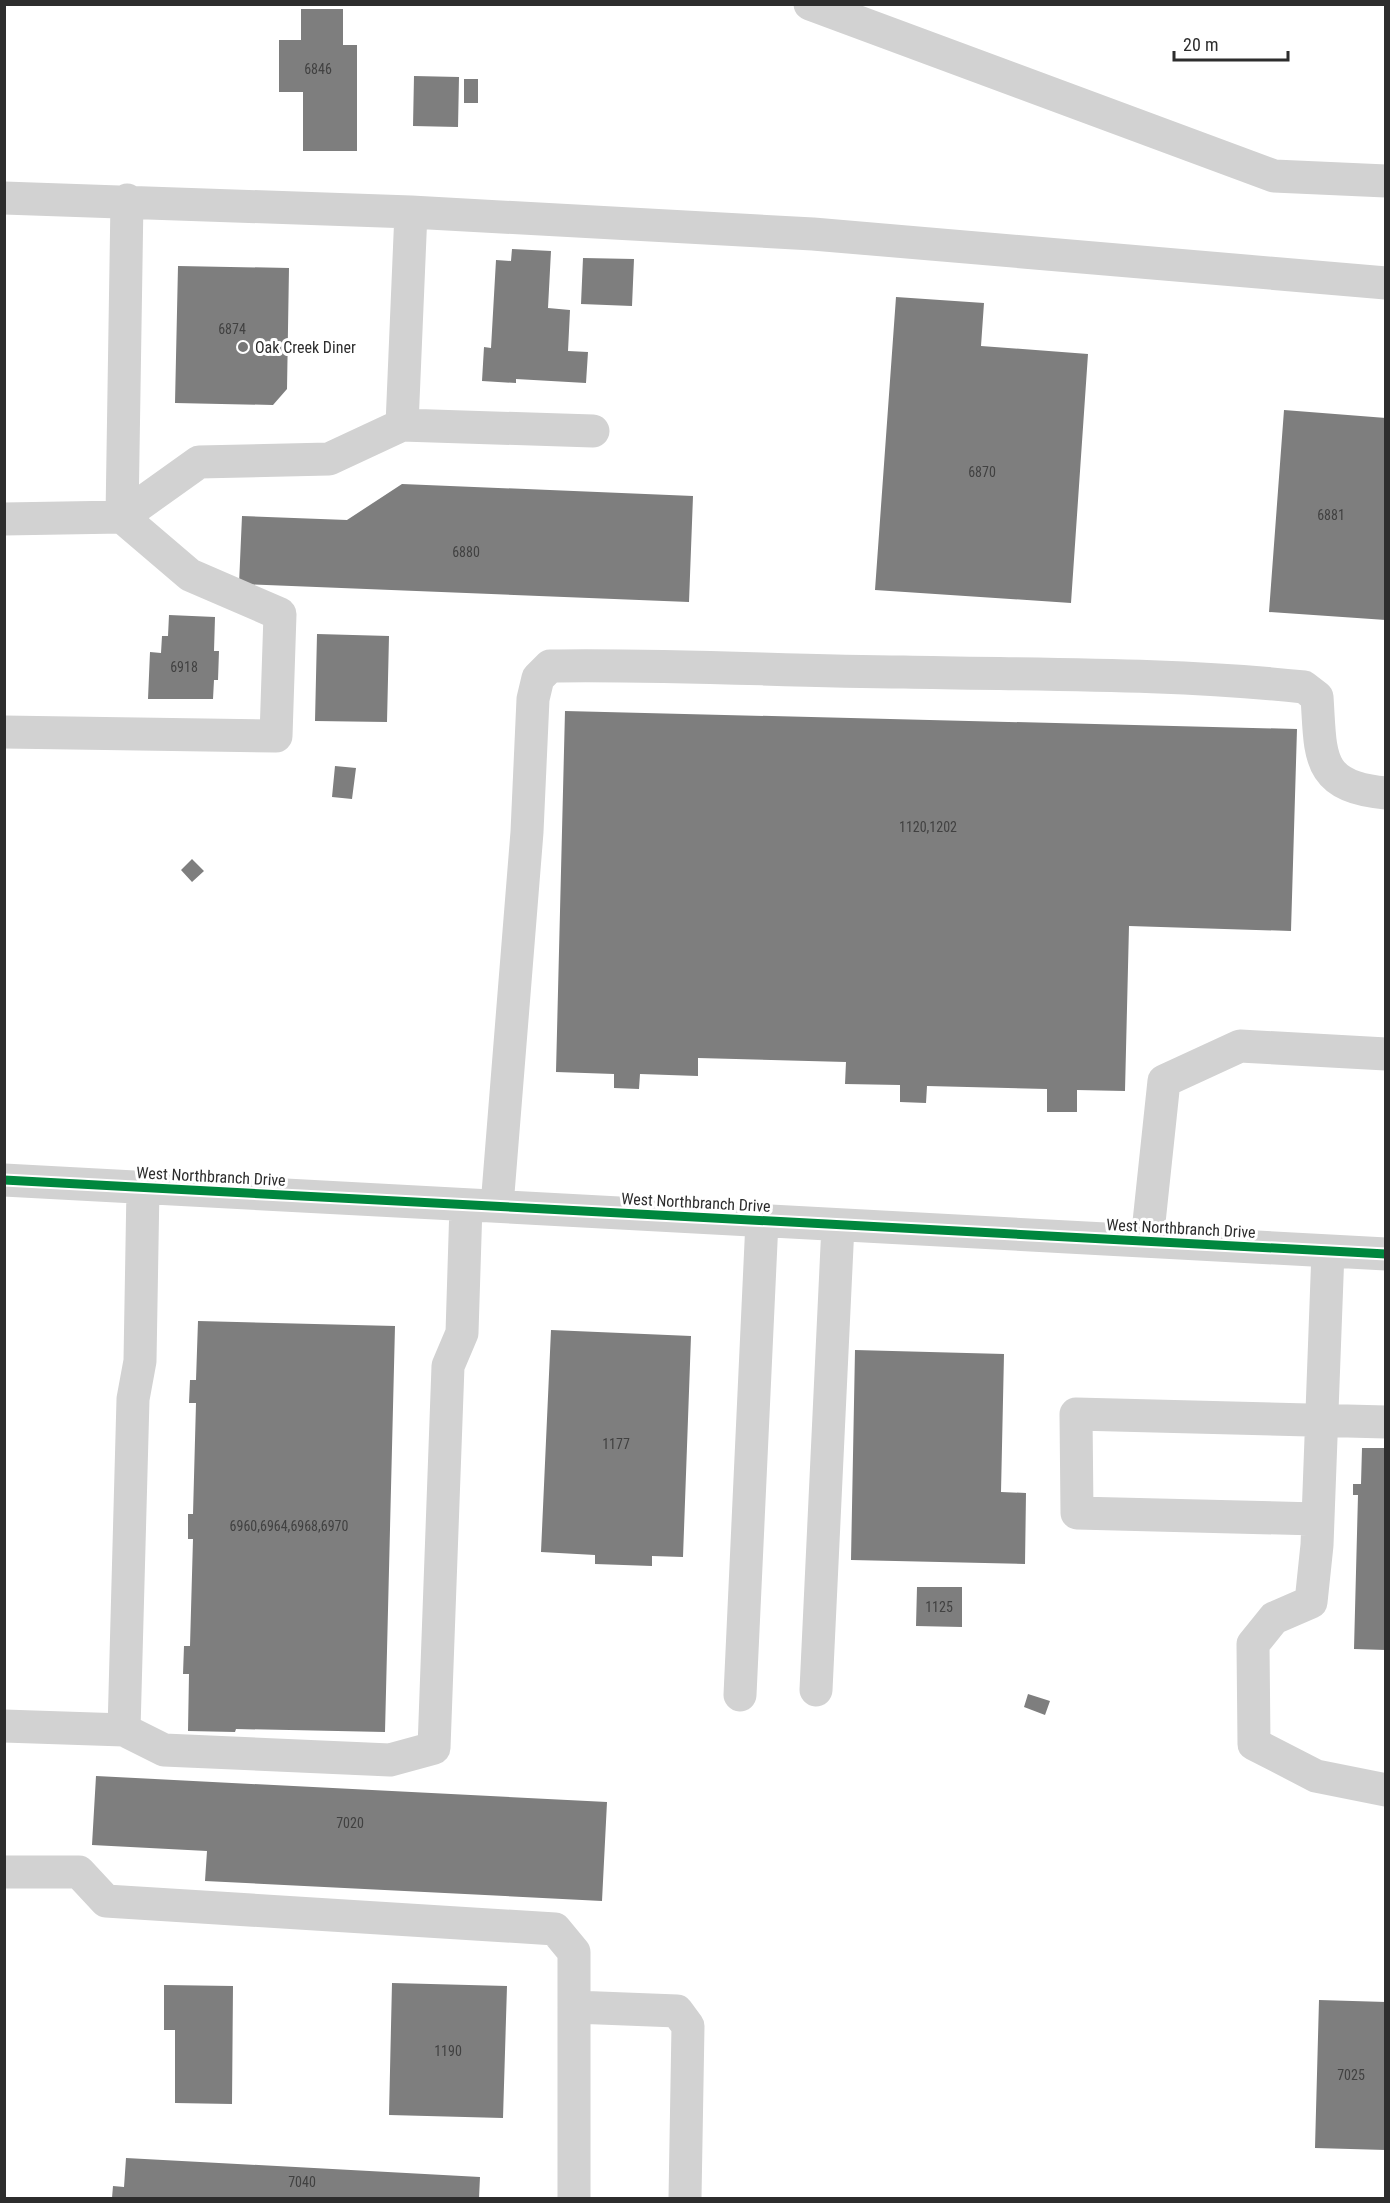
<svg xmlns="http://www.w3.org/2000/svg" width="1390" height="2203" viewBox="0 0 1390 2203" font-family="'Roboto Condensed',sans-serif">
	<rect width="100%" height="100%" fill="#fff"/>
	<path fill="#7e7e7e" d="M301 9H343V45H357V151H303V92H279V40H301Z
		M414 76 459 77 458 127 413 126Z
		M464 79H478V103H464Z
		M512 249 551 251 548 308 570 310 568 351 588 352 586 383 516 379V383L482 381 484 347 491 348 496 260 511 261Z
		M583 258 634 259 632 306 581 304Z
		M178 266 289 268 287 389 273 405 175 403Z
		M896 297 984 303 981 346 1088 354 1071 603 875 590Z
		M1284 410 1386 418V620L1269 612Z
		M402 484 693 496 689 602 239 584 242 516 347 520Z
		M169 615 215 617 214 651H219L218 680H214L213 699H148L150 652 161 653 162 636H168Z
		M317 634 389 636 387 722 315 721Z
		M565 711 1297 729 1291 931 1129 926 1125 1091 1077 1090V1112H1047V1089L927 1086 926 1103 900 1102V1085L845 1084 846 1062 698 1058V1076L640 1074 639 1089 614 1088V1074L556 1072Z
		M335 766 356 768 352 799 332 797Z
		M192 859 204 871 192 882 181 870Z
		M198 1321 395 1326 385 1732 236 1729 235 1732 188 1731 189 1674H183L184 1646H190L193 1539H188V1514H193L196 1403H189L190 1380H196Z
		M551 1330 691 1336 683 1557 652 1556V1566L595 1564V1555L541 1552Z
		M855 1350 1004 1354 1001 1492 1026 1493 1025 1564 851 1560Z
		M1362 1448H1386V1650L1354 1649 1358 1495H1353V1484H1361Z
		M917 1587H962V1627L916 1626Z
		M1028 1694 1050 1701 1045 1715 1024 1707Z
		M96 1776 607 1802 602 1901 205 1881 207 1851 92 1845Z
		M392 1983 507 1986 503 2118 389 2115Z
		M164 1985 233 1986 232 2104 175 2103V2030H164Z
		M1319 2000 1386 2002V2150L1315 2148Z
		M126 2158 480 2177 479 2198H112L113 2186 124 2187Z"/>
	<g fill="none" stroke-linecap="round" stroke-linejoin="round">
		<path stroke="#d2d2d2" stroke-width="33" d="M810 4 1274 176 1386 181
			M4 198 411 212 402 425
			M411 212 813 234 1386 283
			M4 519 122 517 199 462 329 459 402 425 593 431
			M4 732 276 736 280 614 190 575 122 517 127 200
			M4 1180 1386 1254
			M497 1206 527 832 533 699 538 678 550 666C668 664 786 671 904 672 1038 675 1172 673 1304 687L1317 697C1321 755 1315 787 1386 793
			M1147 1241 1164 1081 1240 1046 1386 1054
			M1328 1251 1317 1545 1311 1602 1274 1618 1253 1644 1254 1744 1316 1776 1386 1790
			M1317 1519 1077 1513 1076 1414 1386 1422
			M816 1690 838 1225
			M740 1695 762 1221
			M4 1726 124 1730 133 1399 140 1361 143 1187
			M124 1730 164 1750 390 1760 434 1748 448 1366 462 1333 466 1205
			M4 1872H79L106 1901 555 1929 574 1952V2198
			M574 2007 677 2011 688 2026 685 2198"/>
		<g stroke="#fff" stroke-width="13">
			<path id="cycleway" d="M4 1180 1386 1254"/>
		</g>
		<use href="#cycleway" stroke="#00873e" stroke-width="9"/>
	</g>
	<circle fill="#767676" stroke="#fff" stroke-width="2" cx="243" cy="347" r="6"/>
	<g text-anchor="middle" stroke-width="6" stroke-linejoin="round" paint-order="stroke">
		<g font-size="14" fill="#414141">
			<text x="318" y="74">6846</text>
			<text x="232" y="334">6874</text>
			<text x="982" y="477">6870</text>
			<text x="1331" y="520">6881</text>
			<text x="466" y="557">6880</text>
			<text x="184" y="672">6918</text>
			<text x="928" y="832">1120,1202</text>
			<text x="616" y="1449">1177</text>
			<text x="289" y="1531">6960,6964,6968,6970</text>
			<text x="939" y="1612">1125</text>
			<text x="350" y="1828">7020</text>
			<text x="448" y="2056">1190</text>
			<text x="1351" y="2080">7025</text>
			<text x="302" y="2187">7040</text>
		</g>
		<g font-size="16" fill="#2d2d2d" stroke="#fff" text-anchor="start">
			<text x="255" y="353">Oak Creek Diner</text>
		</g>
		<g font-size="16" fill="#2d2d2d" stroke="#fff">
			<text transform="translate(211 1176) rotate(3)" y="6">West Northbranch Drive</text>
			<text transform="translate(696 1202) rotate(3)" y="6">West Northbranch Drive</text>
			<text transform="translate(1181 1228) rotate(3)" y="6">West Northbranch Drive</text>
		</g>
	</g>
	<rect width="1390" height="2203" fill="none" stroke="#2d2d2d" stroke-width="12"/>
	<path d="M1174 51v9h114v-9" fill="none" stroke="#2d2d2d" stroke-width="3"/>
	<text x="1183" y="51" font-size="18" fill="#2d2d2d" stroke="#ffffff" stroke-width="4.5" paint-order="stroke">20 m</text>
</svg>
